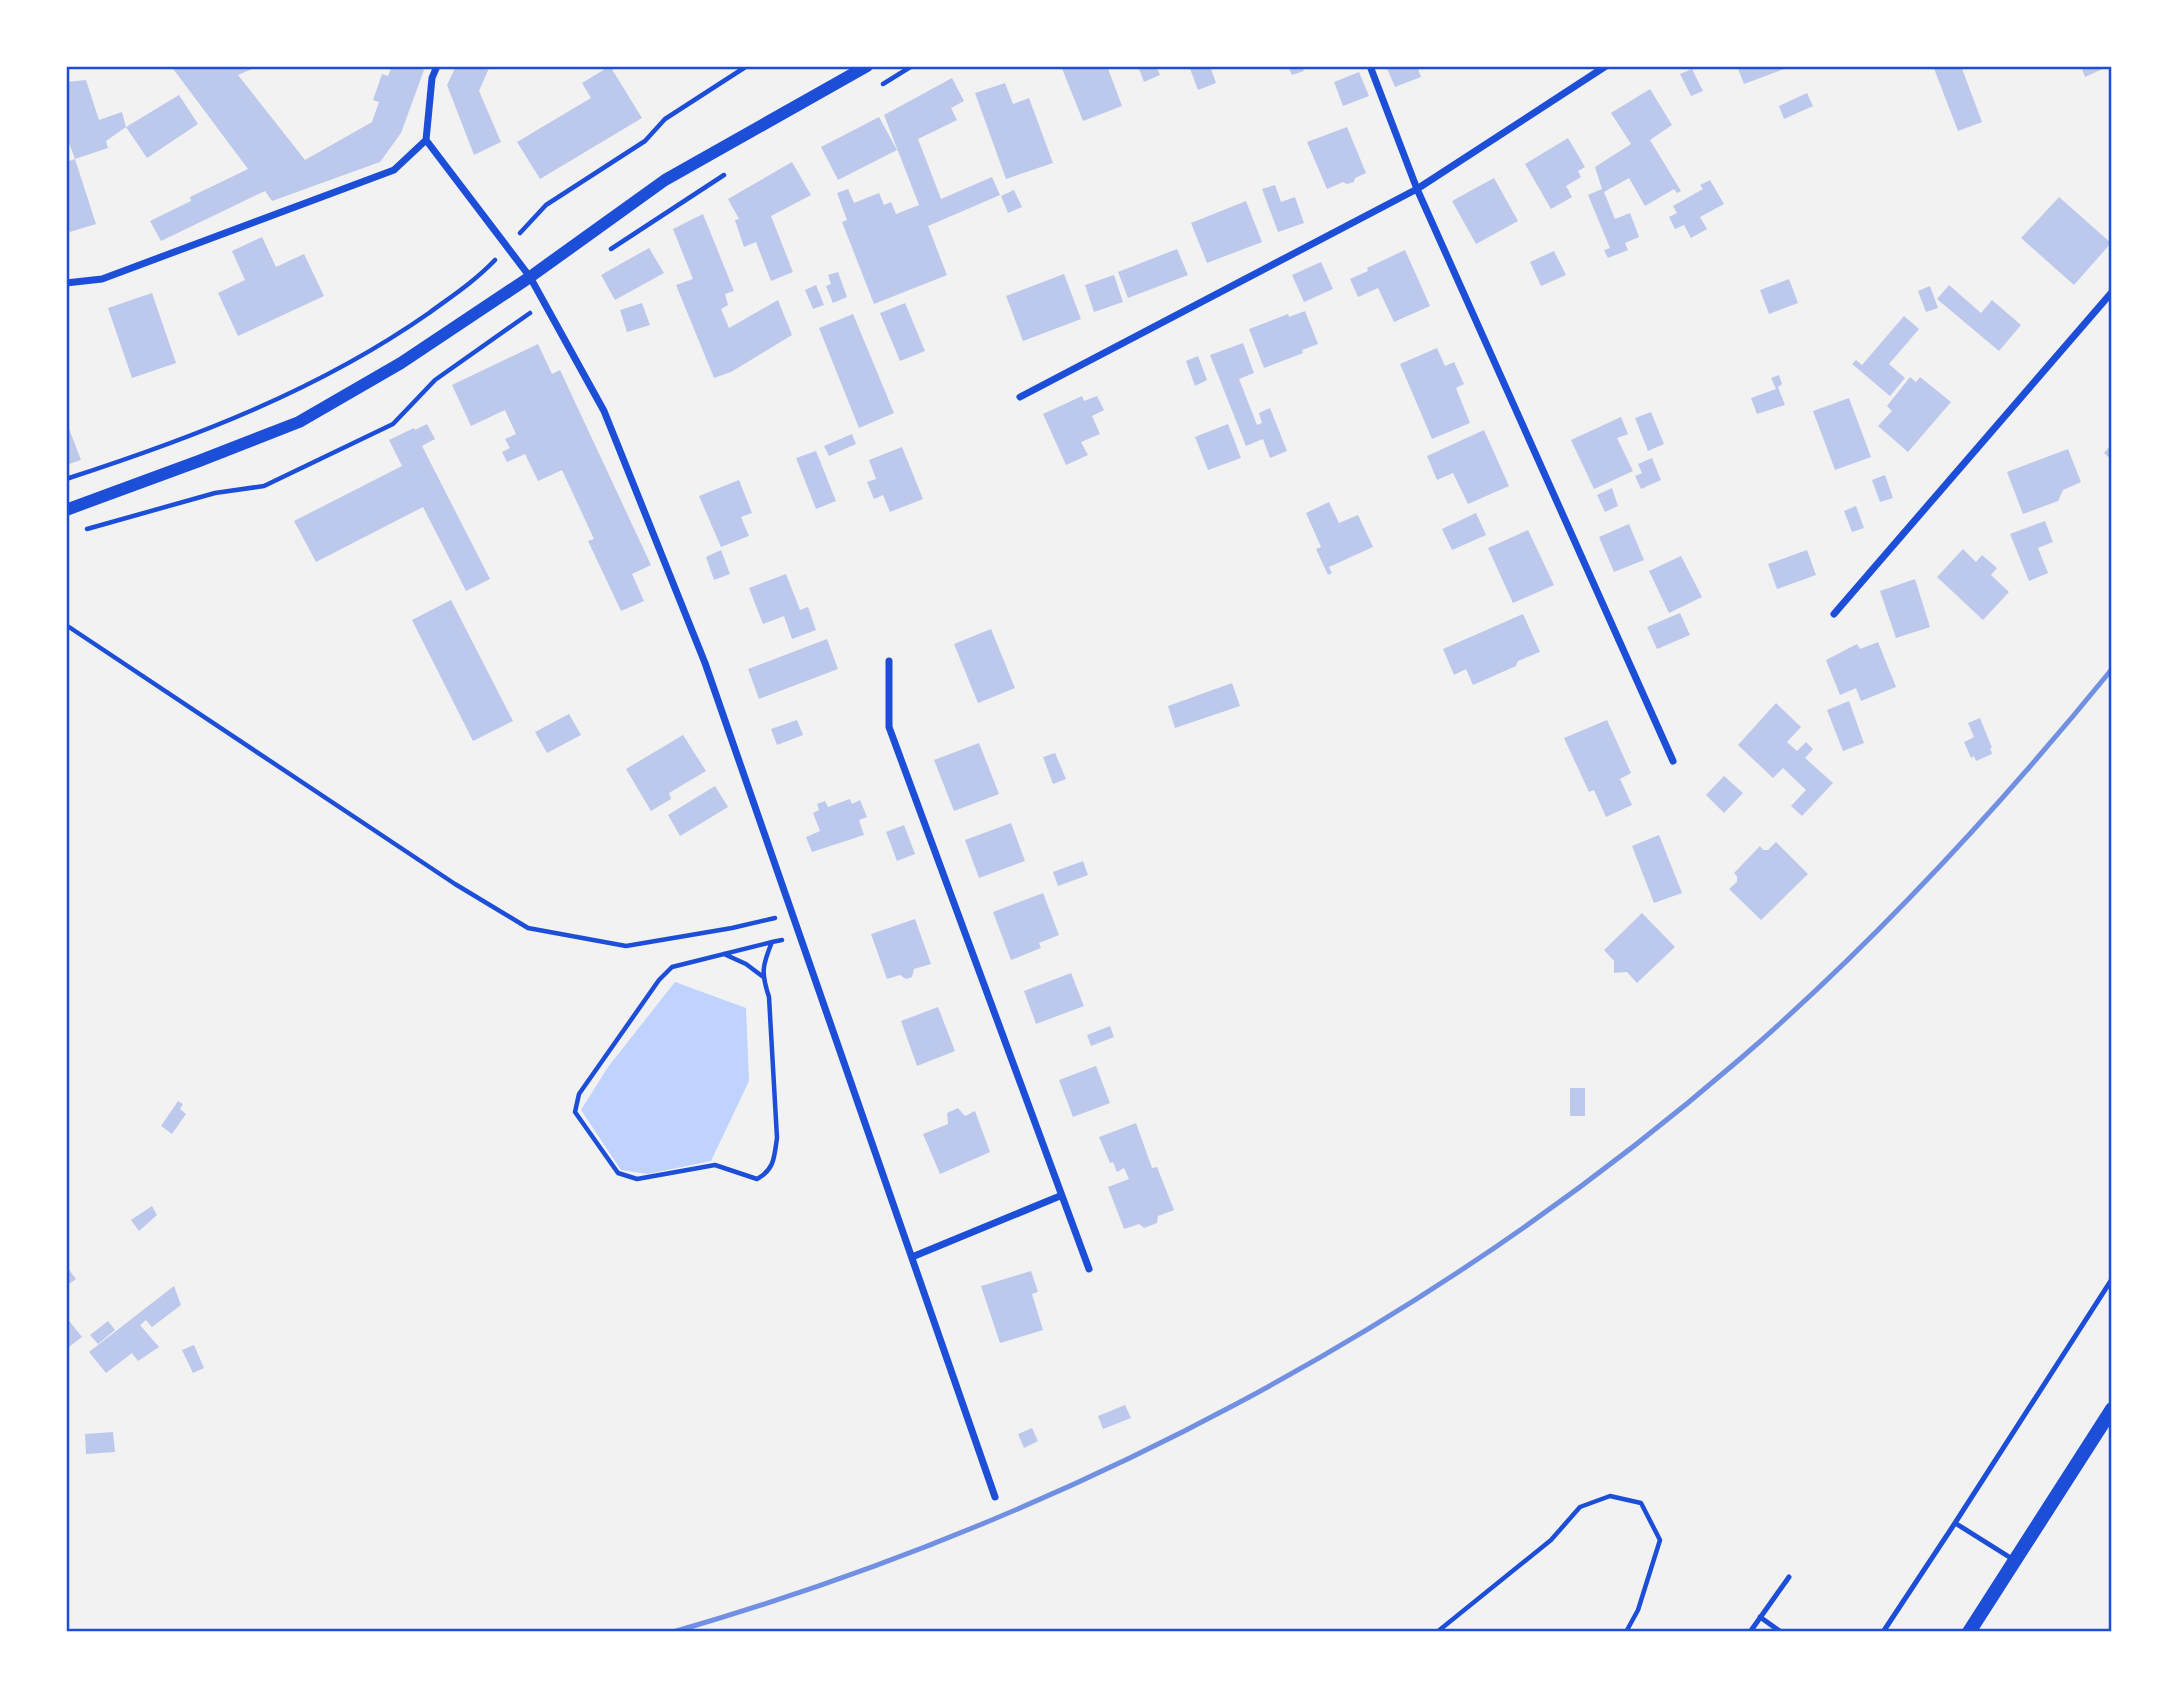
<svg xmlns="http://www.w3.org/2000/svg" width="2178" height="1698" viewBox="0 0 2178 1698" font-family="'Zilla Slab',serif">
	<rect width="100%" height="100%" fill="#f2f2f2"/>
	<path fill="#bfd3fe" d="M675 982 746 1008 749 1081 711 1161 648 1174 621 1170 581 1110 608 1067Z"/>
	<path fill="#bdc9ec" d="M171 66H259L238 75 305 160 372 122 379 102 373 100 382 74 388 76 392 66H416L424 70 401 133 380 162 272 201 265 191 161 241 150 221 191 201 190 197 248 169Z
		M456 66H490L479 91 501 142 474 155 447 85Z
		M610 66 642 118 540 179 517 142 591 98 582 83Z
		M1061 66H1107L1122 106 1083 121Z
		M1138 66H1156L1160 75 1144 82Z
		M1189 66H1210L1216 83 1198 90Z
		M1288 66H1302L1304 71 1292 75Z
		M1386 66H1417L1421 77 1395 87Z
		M1737 66H1789V67L1744 84Z
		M1933 66H1961L1982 122 1958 131Z
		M2081 66H2109L2085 77Z
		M1692 69 1703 91 1691 96 1680 74Z
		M1359 72 1369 96 1343 106 1334 82Z
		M952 78 964 101 951 108 957 120 918 139 941 199 992 177 1000 195 928 226 947 275 874 304 842 222 847 220 837 193 848 189 854 203 879 193 884 205 891 202 896 214 919 205 884 115Z
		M86 80 99 120 122 112 126 127 179 95 198 124 147 158 126 127 106 141 108 148 75 159 66 135V82Z
		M1005 83 1013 104 1029 98 1053 163 1006 179 975 93Z
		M1650 89 1672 125 1650 140 1681 191 1677 193 1674 189 1645 206 1629 178 1604 192 1615 219 1630 213 1639 237 1625 243 1628 250 1608 258 1604 250 1610 248 1588 195 1602 189 1595 167 1631 144 1611 113Z
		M1807 93 1813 106 1784 119 1779 106Z
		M879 117 897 150 838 180 821 147Z
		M1347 127 1366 173 1355 178 1354 182 1347 184 1343 182 1327 189 1307 142Z
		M1568 138 1585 167 1578 171 1581 177 1566 186 1572 197 1551 209 1525 164Z
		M75 159 96 224 70 232 66 220V162Z
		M792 162 811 195 771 216 793 272 771 281 756 242 744 247 735 220 739 219 728 199Z
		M1494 178 1518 221 1476 244 1452 201Z
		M1710 180 1724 204 1700 217 1707 229 1691 238 1684 225 1675 229 1669 217 1677 213 1673 206 1703 189 1700 185Z
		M1275 185 1281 202 1295 197 1304 223 1278 232 1262 189Z
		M1014 190 1022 207 1008 213 1001 196Z
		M2059 197 2111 243 2074 285 2021 238Z
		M1246 201 1262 242 1207 263 1191 223Z
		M703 214 734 291 725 294 728 305 721 309 729 328 778 300 792 335 731 372 714 378 676 285 693 279 673 229Z
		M262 237 276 267 304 254 324 296 238 336 218 293 245 280 232 251Z
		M649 248 664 273 615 300 601 275Z
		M1177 249 1188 275 1128 298 1118 272Z
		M1405 250 1430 306 1394 322 1378 288 1358 297 1350 279 1368 271 1367 268Z
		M1554 251 1566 275 1541 286 1530 262Z
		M1321 262 1333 289 1304 302 1292 275Z
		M838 272 847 297 833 303 826 286 831 284 828 275Z
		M1064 274 1081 319 1023 341 1006 296Z
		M1114 275 1123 302 1094 312 1085 285Z
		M1789 279 1798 303 1769 314 1760 290Z
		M816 285 824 305 813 309 805 290Z
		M1949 285 1981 313 1992 300 2021 325 1999 351 1937 299Z
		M1930 286 1938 308 1926 312 1918 291Z
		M152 293 176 363 132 378 108 308Z
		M642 303 650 325 627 332 620 310Z
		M905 303 925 351 900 361 880 313Z
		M1305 311 1318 344 1302 350 1303 353 1264 368 1249 329 1288 314 1289 317Z
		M853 314 894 413 859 428 819 328Z
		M1904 316 1919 329 1889 364 1905 378 1890 396 1852 364 1856 360 1862 365Z
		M1243 343 1254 373 1239 379 1257 425 1262 423 1259 413 1270 408 1287 451 1270 458 1263 439 1246 446 1210 355Z
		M538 344 552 374 560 370 651 565 632 574 644 601 621 611 588 541 594 539 562 470 538 481 525 454 507 462 502 452 510 448 505 439 516 434 505 410 471 426 452 385Z
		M1437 348 1445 366 1454 362 1464 384 1456 388 1470 423 1432 439 1400 364Z
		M1198 356 1207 380 1195 386 1186 361Z
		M1779 375 1782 384 1778 387 1785 405 1757 414 1751 398 1776 389 1771 378Z
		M1910 377 1916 382 1920 377 1951 402 1908 452 1878 426 1892 411 1887 406Z
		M1082 396 1084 401 1097 396 1104 410 1092 416 1100 434 1081 442 1088 455 1066 465 1043 414Z
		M1849 398 1871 457 1835 470 1813 411Z
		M1651 412 1664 444 1648 451 1635 418Z
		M1621 417 1628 434 1617 438 1633 471 1594 489 1571 440Z
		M66 421 81 460 66 465Z
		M427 424 435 439 422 446 490 579 466 591 423 507 316 562 294 521 402 466 389 440 414 428 415 430Z
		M1228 424 1241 458 1208 470 1195 437Z
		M1484 430 1509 486 1468 504 1453 473 1437 480 1427 456Z
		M852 434 856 444 829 456 824 446Z
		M2112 444V460L2104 453Z
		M902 447 923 499 890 512 883 495 874 499 867 482 876 479 869 460Z
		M2068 449 2081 482 2063 490 2058 501 2023 514 2007 472Z
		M816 451 836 501 816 509 796 458Z
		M1652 458 1661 480 1641 489 1635 476 1642 473 1638 464Z
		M1885 475 1893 498 1880 502 1872 480Z
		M739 480 752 513 741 517 749 536 721 547 699 496Z
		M1612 488 1618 506 1605 512 1597 495Z
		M1329 502 1339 523 1358 515 1373 547 1329 567 1332 573 1328 575 1316 549 1321 547 1306 513Z
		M1856 506 1864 528 1852 532 1844 511Z
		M1476 513 1486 535 1452 550 1442 529Z
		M2045 521 2053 542 2038 548 2048 573 2029 581 2010 534Z
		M1629 524 1644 560 1614 572 1599 537Z
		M1528 530 1554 585 1513 603 1488 548Z
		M1963 549 1976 562 1982 555 1997 568 1991 575 2009 592 1983 620 1937 577Z
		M721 550 730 574 714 580 706 557Z
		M1807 550 1816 575 1777 589 1768 564Z
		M1681 556 1702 597 1669 613 1649 571Z
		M786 574 800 610 808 607 816 630 792 639 784 616 763 624 749 588Z
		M1915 579 1930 627 1896 638 1880 591Z
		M451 600 513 721 473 741 412 620Z
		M1680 613 1690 635 1657 649 1647 627Z
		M1523 614 1540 652 1518 661 1516 666 1473 685 1466 669 1454 675 1443 649Z
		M991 629 1015 688 978 703 954 644Z
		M827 639 838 669 759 699 748 669Z
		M1878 642 1896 687 1861 701 1856 688 1840 695 1826 660 1857 644 1860 649Z
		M1232 683 1240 706 1175 728 1168 706Z
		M1849 701 1864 743 1843 751 1827 710Z
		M1776 703 1801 727 1787 742 1797 751 1806 742 1813 749 1805 758 1833 783 1802 816 1791 806 1806 790 1783 768 1773 778 1738 745Z
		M569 714 581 735 547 753 535 732Z
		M1980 718 1992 748H1990L1992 754 1976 761 1974 756 1971 758 1964 742 1974 737 1968 723Z
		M797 720 803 735 777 745 771 729Z
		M1607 720 1631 773 1620 779 1632 805 1606 817 1594 790 1589 792 1564 738Z
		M683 735 706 771 669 793 671 799 651 811 626 769Z
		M979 743 999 794 954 811 934 760Z
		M1055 753 1066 779 1053 784 1043 757Z
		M1724 776 1743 793 1724 813 1706 795Z
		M715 786 728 807 680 836 668 815Z
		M850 799 852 804 860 800 867 817 859 820 864 835 812 852 806 837 820 831 813 813 819 810 817 804 825 801 828 807Z
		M1011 823 1025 861 979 878 965 840Z
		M904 825 915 854 897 861 886 832Z
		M1659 835 1682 893 1654 903 1632 846Z
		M1776 842 1808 874 1761 920 1729 889 1737 882V876L1734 873 1760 846 1763 850H1768Z
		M1083 861 1088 875 1058 886 1053 872Z
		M1043 893 1059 935 1039 943 1041 948 1011 960 993 912Z
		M1642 913 1675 947 1637 983 1627 972 1614 973V961L1604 950Z
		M915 919 931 964 914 969 912 977 906 979 900 975 887 979 871 934Z
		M1071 973 1084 1006 1036 1024 1024 991Z
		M938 1007 955 1051 917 1066 901 1021Z
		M1110 1026 1114 1037 1091 1046 1087 1035Z
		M1096 1066 1110 1103 1073 1117 1059 1080Z
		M1570 1088H1585V1116H1570Z
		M178 1101 183 1104 180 1109 186 1114 172 1134 161 1126Z
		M958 1108 965 1116 975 1111 990 1152 940 1174 923 1134 948 1124 947 1113Z
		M1136 1123 1152 1168 1157 1167 1174 1210 1158 1216 1157 1223 1144 1228 1139 1224 1124 1229 1108 1187 1129 1179 1124 1168 1117 1172 1113 1162 1110 1163 1099 1137Z
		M152 1206 157 1215 139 1231 131 1220Z
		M66 1266 76 1279 66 1286Z
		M1031 1271 1038 1292 1032 1294 1043 1330 1000 1343 981 1286Z
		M174 1286 181 1305 152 1327 146 1320 140 1325 159 1347 138 1361 132 1353 106 1373 89 1352Z
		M66 1317 82 1337 66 1349Z
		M108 1321 115 1330 98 1344 90 1335Z
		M194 1345 204 1368 193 1373 182 1350Z
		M1125 1405 1131 1418 1103 1429 1098 1416Z
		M1032 1428 1038 1441 1024 1448 1018 1434Z
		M113 1432 115 1452 86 1454 85 1434Z"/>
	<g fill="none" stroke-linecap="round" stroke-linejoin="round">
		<path stroke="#1d4ed8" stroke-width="4.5" d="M883 84 912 66
			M520 233 546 205 645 141 665 119 747 66
			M611 249 724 175
			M66 479C193 438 319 390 429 313 452 296 475 281 495 260
			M87 529 215 493 264 486 393 424 435 380 530 313
			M66 625 455 884 528 928 626 946 732 928 775 918
			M772 942C762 966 761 973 769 997L777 1138C774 1157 775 1169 757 1179L715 1165 637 1179 618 1173 575 1112 579 1094 659 980 672 967 772 942 782 940
			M724 954 746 964 762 976
			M1437 1632 1551 1540 1580 1507 1610 1496 1641 1503 1660 1540 1638 1610 1626 1632"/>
		<path stroke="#1d4ed8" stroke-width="5" d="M1955 1523 2014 1560
			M1760 1617 1781 1632
			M1750 1632 1789 1577
			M1883 1632 1955 1523 2112 1279"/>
		<path stroke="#1d4ed8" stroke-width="7" d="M1370 66 1417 189 1673 761
			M426 140 530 277 604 411 705 663 995 1497
			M66 283 102 279 394 170 426 140 432 78 437 66
			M1020 397 1417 189 1606 66
			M1834 614 2112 292
			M889 661V727L1089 1269
			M912 1257 1060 1196"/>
		<path stroke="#1d4ed8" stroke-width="12" d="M66 510 199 461 299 422 401 363 530 277 665 180 867 66"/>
		<path stroke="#1d4ed8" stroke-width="14" d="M1969 1632 2112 1409"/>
		<path stroke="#7290e2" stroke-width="5" d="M673 1632C1065 1519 1431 1326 1740 1059 1876 941 1998 809 2112 669"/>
	</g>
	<rect width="2178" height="1698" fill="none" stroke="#ffffff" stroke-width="136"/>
	<rect x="68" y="68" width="2042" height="1562" fill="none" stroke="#1d4ed8" stroke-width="2.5"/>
</svg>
